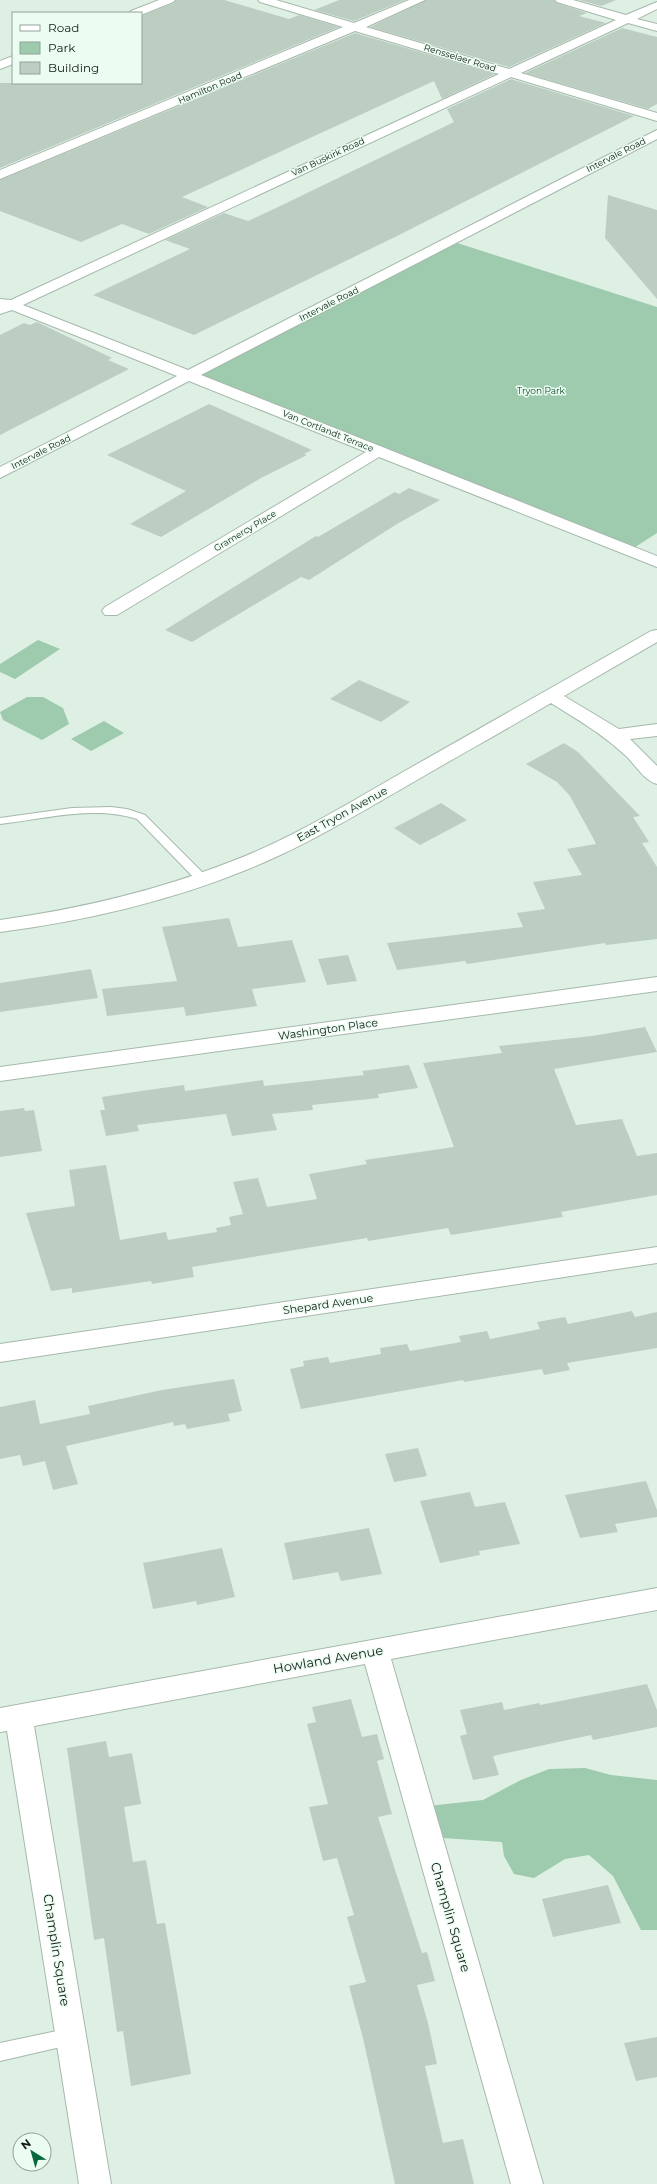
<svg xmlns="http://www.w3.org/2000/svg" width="657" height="2184" viewBox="0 0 657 2184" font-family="Montserrat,sans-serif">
	<rect width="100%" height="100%" fill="#def0e4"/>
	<path fill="#9ecaae" d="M451 241 657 307V533L629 551 191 376Z
		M38 640 60 649 15 679 0 672V664Z
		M27 697H43L63 708 69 724 42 740 3 720 0 712Z
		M104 721 124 733 91 751 71 739Z
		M585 1768 611 1775 657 1780V1930H641L613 1876 589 1855 565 1859 534 1878 514 1874 504 1856 502 1842 428 1837 419 1807 483 1800 521 1780 549 1769Z"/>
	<path fill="#bccec2" d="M176 0H224L289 19 299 15 339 27 0 168V83H141V16L174 3Z
		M339 0H405L354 21 314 10Z
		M426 0H554L557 3 587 13 579 16 606 23 509 67 370 27Z
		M579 0H616L601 6Z
		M622 28 657 37V104L648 109 525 73Z
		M355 33 495 74 442 99 434 81 182 197 208 207 149 234 122 224 81 242 0 211V180Z
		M511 79 634 116 399 235 194 335 93 295 190 249 165 240 224 213 248 221 276 208 454 122 447 109Z
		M608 195 657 210V299L605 238Z
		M37 322 112 358 108 360 129 369 0 435V335L24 323 30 325Z
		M209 404 312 450 304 454 307 455 261 478 161 537 130 524 186 491 107 455Z
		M409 488 440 500 397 524 309 580 301 577 192 642 165 630 316 536 318 537 395 492 399 494Z
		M359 680 410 702 381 722 330 699Z
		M564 743 578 752 640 816 633 817 649 842 642 843 657 867V939L606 945 605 943 467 964 465 961 397 970 387 943 523 927 517 913 545 909 533 882 582 875 567 849 596 844 592 836 570 796 557 782 526 764Z
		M441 803 467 820 420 845 394 828Z
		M229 918 238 947 292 940 306 982 252 989 257 1006 186 1016 184 1007 107 1016 102 989 177 981 162 927Z
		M348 955 357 981 327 985 318 959Z
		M91 969 98 998 0 1012V983Z
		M645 1027 657 1052 554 1069 576 1125 622 1119 637 1156 657 1153V1195L561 1212 563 1217 451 1235 448 1228 368 1241 367 1238 192 1267 194 1277 152 1284 151 1281 72 1293V1288L51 1291 26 1213 75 1206 69 1170 106 1165 120 1240 166 1232 168 1240 217 1232 216 1228 231 1225 229 1217 243 1214 233 1182 258 1178 267 1207 317 1199 309 1174 367 1164 365 1160 454 1147 423 1063 502 1053 499 1046 592 1036Z
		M409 1065 418 1088 378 1094 379 1098 312 1105 313 1110 272 1114 277 1130 232 1136 226 1114 137 1125 139 1131 106 1136 100 1110H105L102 1097 141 1091 184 1085 185 1091 263 1080 264 1086 364 1075 362 1071Z
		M24 1108 25 1111 34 1110 42 1151 0 1157V1111Z
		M632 1311 635 1317 657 1312V1348L567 1363 570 1370 544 1375 542 1369 464 1382 463 1380 301 1409 290 1369 304 1366 303 1361 328 1357 330 1363 381 1354 380 1348 407 1344 410 1351 461 1342 459 1336 487 1331 490 1339 540 1329 537 1322 565 1317 568 1324Z
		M234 1379 242 1411 228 1414 230 1421 187 1429 185 1424 174 1426 173 1422 66 1446 78 1484 53 1490 45 1461 23 1466 20 1455 0 1459V1407L35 1400 40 1424 90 1414 88 1406 162 1390Z
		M418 1448 427 1476 394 1482 385 1454Z
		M646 1481 657 1510V1517L615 1524 618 1532 580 1538 565 1495Z
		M470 1492 475 1507 505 1502 520 1544 479 1551 480 1555 440 1563 420 1501Z
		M369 1528 382 1574 341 1581 338 1572 293 1580 284 1543Z
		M222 1548 235 1597 197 1605 196 1601 153 1609 143 1563Z
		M647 1684 657 1710V1727L593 1740 591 1735 493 1756 499 1775 473 1780 460 1736 467 1734 460 1710 502 1702 504 1710 539 1703 540 1705Z
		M351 1699 362 1737 377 1734 384 1759 377 1761 392 1814 378 1817 422 1953 427 1952 435 1981 417 1985 428 2023 437 2064 425 2066 443 2143 463 2139 474 2184H395L363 2038 349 1986 366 1982 347 1917 354 1915 337 1858 323 1861 309 1807 328 1804 307 1724 316 1722 312 1707Z
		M106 1741 109 1757 132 1753 141 1804 124 1807 133 1862 146 1860 157 1924 165 1923 191 2074 131 2086 123 2031 117 2032 104 1938 94 1940 67 1748Z
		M608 1885 621 1923 553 1937 542 1899Z
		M657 2037V2077L636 2081 624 2043Z"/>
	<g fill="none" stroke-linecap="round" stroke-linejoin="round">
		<g stroke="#a6b8ac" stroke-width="2">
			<path id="lane" d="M111 807 127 809 145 815 206 876 208 879 206 882H198L137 819C94 805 44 819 0 824V818L72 808Z
				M71 2028 78 2031 80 2037 78 2043 0 2061V2043Z"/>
		</g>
		<g stroke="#a6b8ac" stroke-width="2">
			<path id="street" d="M159 0H175L173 2 141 15V13H129L131 11Z
				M258 0H276L354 23 409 0H425L366 27 509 69 616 20 557 2 555 0H573L626 15 657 2V9L637 19 657 24V31L628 23 521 73 657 113V121L511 77 23 305 188 370 657 130V139L201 375 657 556V567L379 457 117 615H105L102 611 105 607 366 452 189 381 0 478V467L177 376 12 310 0 314V299L11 300 499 74 355 31 0 179V170L343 27 260 2Z
				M13 56V64L0 69V61Z
				M657 630V642L564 696 619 729 657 724V736L630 739 657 766V784C644 781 635 764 625 755 601 733 578 720 551 703 500 733 449 761 398 791 349 819 299 849 246 870 167 902 84 921 0 932V920C79 909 156 891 230 862 291 839 347 804 403 772 486 725 568 678 651 631Z
				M657 977V991L0 1081V1067Z
				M657 1247V1263L0 1362V1344Z
				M657 1588V1610L391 1659 543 2184H511L365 1664 34 1726 111 2184H79L7 1731 0 1732V1708Z"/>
		</g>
		<use href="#lane" fill="#fff" fill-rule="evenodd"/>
		<use href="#street" fill="#fff" fill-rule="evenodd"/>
	</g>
	<g text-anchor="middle" stroke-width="3" stroke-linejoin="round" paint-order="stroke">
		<g font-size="9" fill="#131a16" stroke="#ebfdf1">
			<text transform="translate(460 58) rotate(17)" y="3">Rensselaer Road</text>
			<text transform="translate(210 88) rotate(-23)" y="3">Hamilton Road</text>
			<text transform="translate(616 155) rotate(-27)" y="3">Intervale Road</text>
			<text transform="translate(328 157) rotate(-25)" y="3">Van Buskirk Road</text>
			<text transform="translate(329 304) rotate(-27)" y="3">Intervale Road</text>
			<text transform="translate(328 431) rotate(22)" y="3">Van Cortlandt Terrace</text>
			<text transform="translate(41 452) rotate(-27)" y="3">Intervale Road</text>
			<text transform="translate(245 531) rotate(-31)" y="3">Gramercy Place</text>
		</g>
		<g font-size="9" fill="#003d21" stroke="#ebfdf1">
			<text x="541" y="394">Tryon Park</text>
		</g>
		<g font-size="11" fill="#131a16" stroke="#ebfdf1">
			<text transform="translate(342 814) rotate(-29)" y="4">East Tryon Avenue</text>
			<text transform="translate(328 1029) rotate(-8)" y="4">Washington Place</text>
			<text transform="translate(328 1304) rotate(-8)" y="4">Shepard Avenue</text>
		</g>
		<g font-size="13" fill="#131a16" stroke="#ebfdf1">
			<text transform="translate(328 1659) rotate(-10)" y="5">Howland Avenue</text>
			<text transform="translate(451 1917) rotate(74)" y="5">Champlin Square</text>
			<text transform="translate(57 1950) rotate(81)" y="5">Champlin Square</text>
		</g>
	</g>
	<rect x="12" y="12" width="130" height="72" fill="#ebfdf1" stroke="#95a299"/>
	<rect x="20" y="25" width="20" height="6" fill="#ffffff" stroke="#95a299"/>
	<text x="48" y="32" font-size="12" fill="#131a16">Road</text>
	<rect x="20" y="42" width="20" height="12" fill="#9ecaae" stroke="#95a299"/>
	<text x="48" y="52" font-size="12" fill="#131a16">Park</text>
	<rect x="20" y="62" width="20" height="12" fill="#bccec2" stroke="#95a299"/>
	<text x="48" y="72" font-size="12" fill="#131a16">Building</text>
	<g transform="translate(32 2152) rotate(323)"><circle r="19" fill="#ebfdf1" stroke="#95a299"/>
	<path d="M0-3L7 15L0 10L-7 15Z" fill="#07693e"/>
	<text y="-6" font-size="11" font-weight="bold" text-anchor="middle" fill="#131a16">N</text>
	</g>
</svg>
